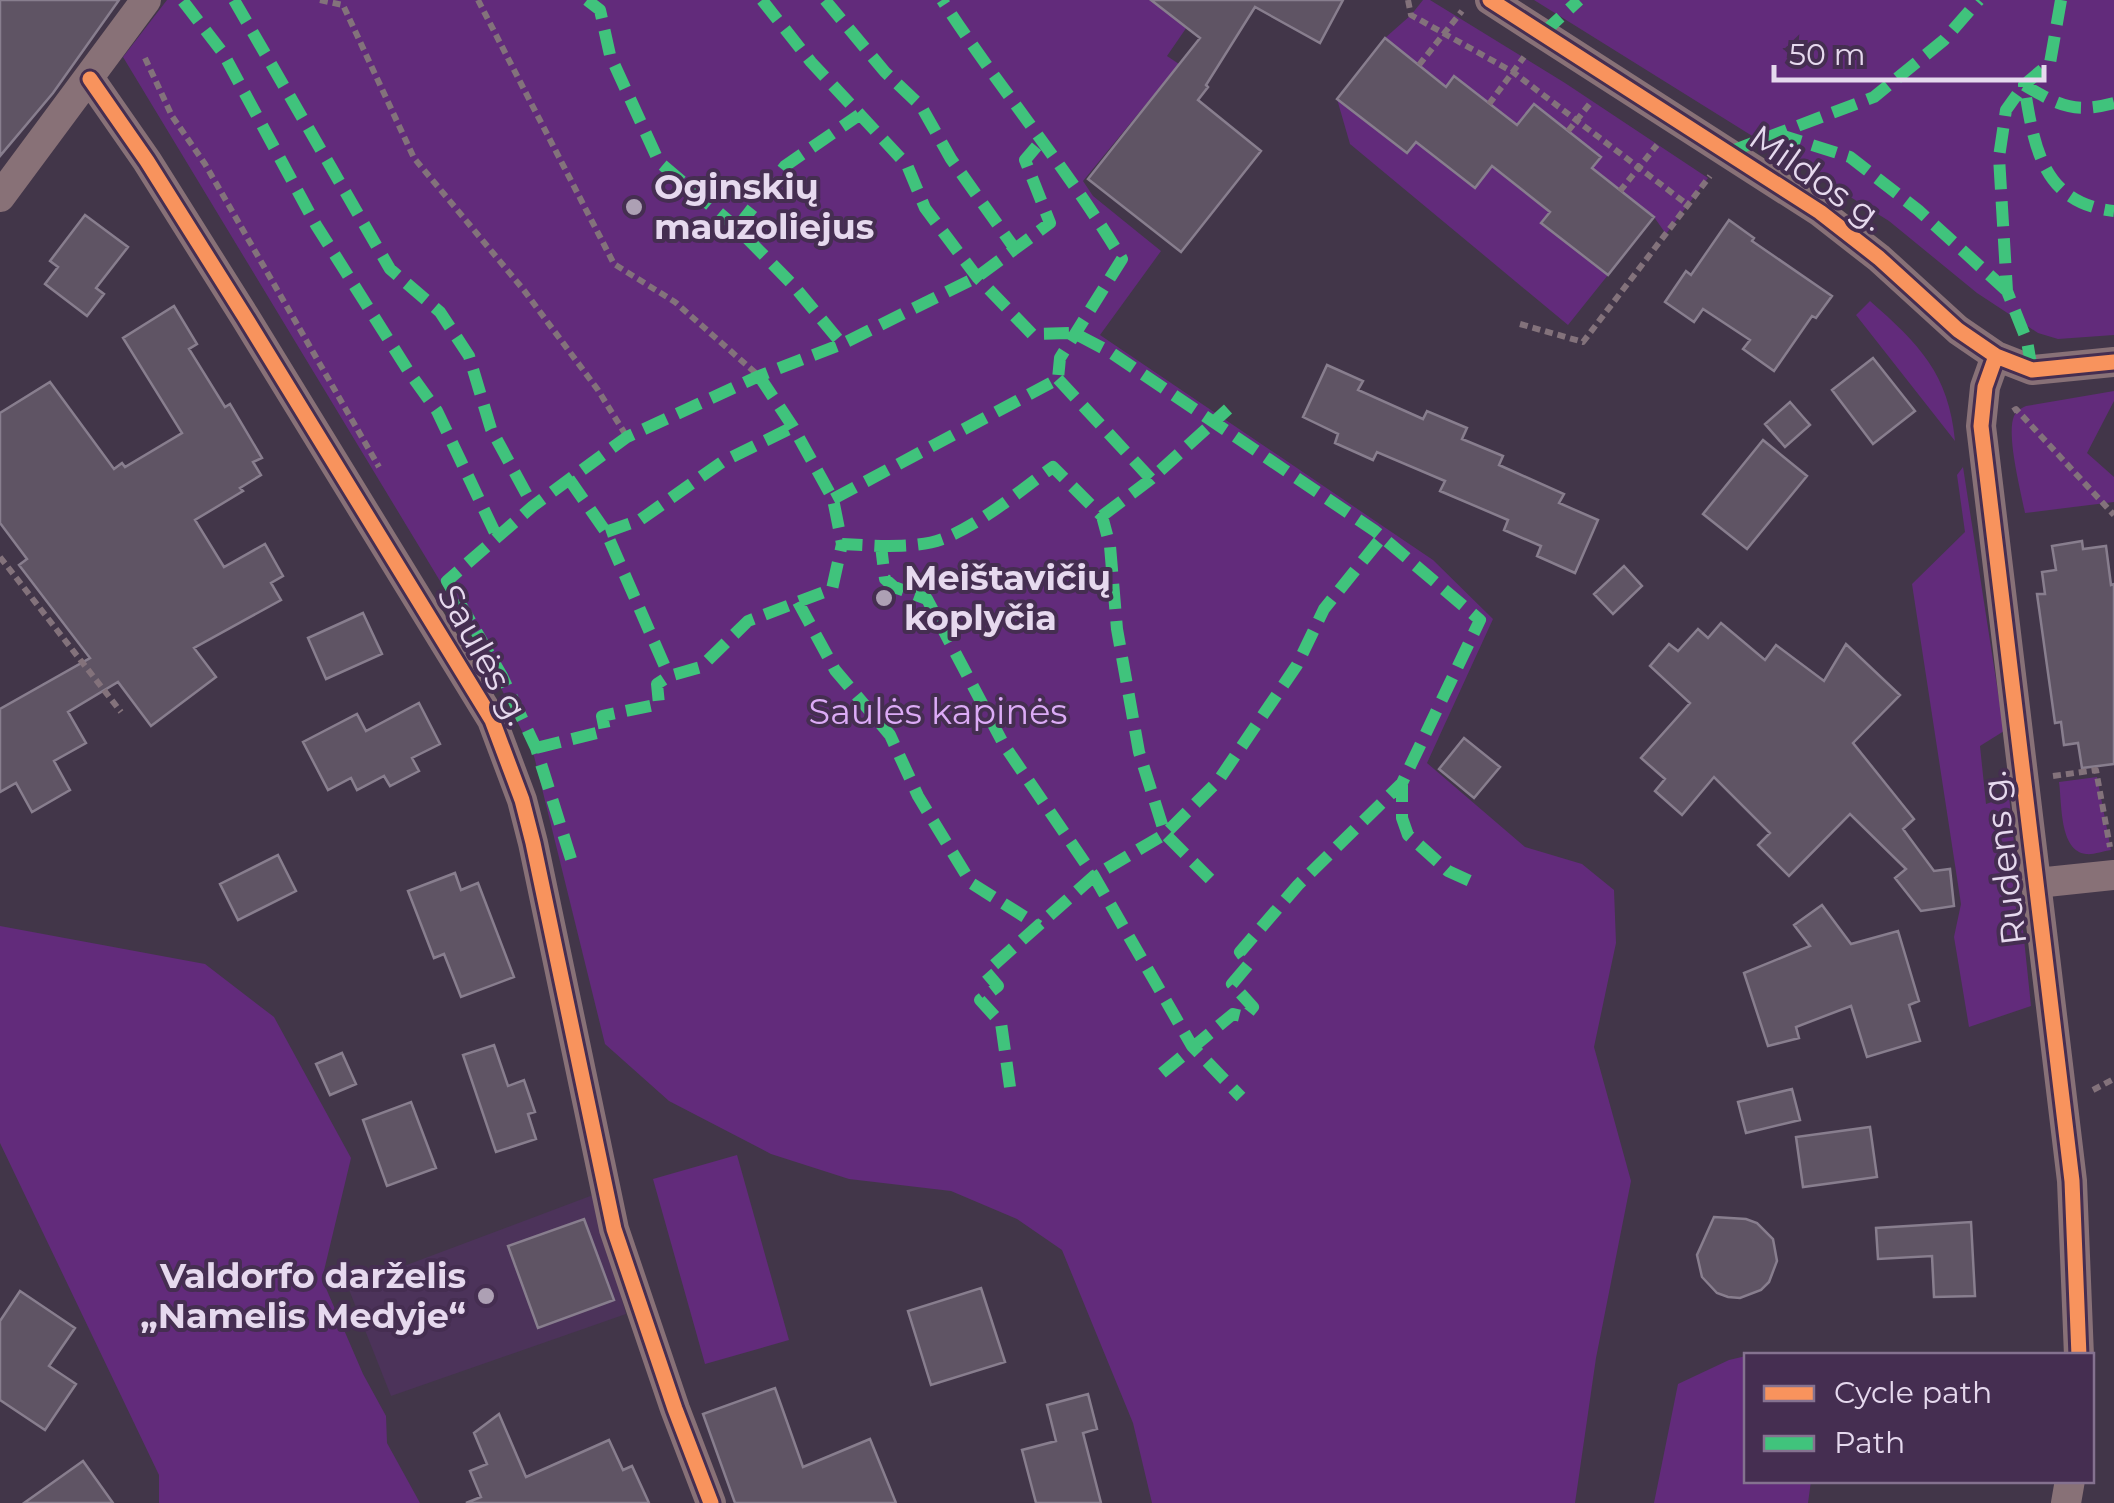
<svg xmlns="http://www.w3.org/2000/svg" width="2114" height="1503" viewBox="0 0 2114 1503" font-family="Montserrat,sans-serif">
	<rect width="100%" height="100%" fill="#423649"/>
	<path fill="#4c335a" d="M593 1195 626 1314 391 1396 348 1287Z"/>
	<path fill="#622b7b" d="M167 0H1151L1191 21 1167 56 1179 64 1083 181 1093 196 1161 251 1100 335 1433 560 1493 619 1427 763 1525 847 1582 864 1614 890 1616 943 1594 1047 1631 1181 1596 1358 1575 1503H1152L1133 1423 1062 1250 1017 1219 951 1191 849 1179 771 1154 669 1101 605 1044 534 756 486 657 123 57Z
		M1423 0H1430L1565 83 1708 178 1666 234 1654 217 1592 169 1601 157 1534 104 1517 125 1454 77 1446 87 1385 38 1411 15Z
		M1534 0H2114V335L2058 339 2038 333 1977 293 1889 221Z
		M1337 99 1406 153 1416 142 1475 188 1492 166 1550 212 1542 223 1608 275 1568 325 1350 144Z
		M1870 301C1919 344 1949 374 1955 441L1856 315Z
		M2114 391V401L2087 453 2114 477V502L2025 513C2021 492 2006 435 2014 416 2017 410 2020 409 2026 406Z
		M1963 467 2004 731 1980 746 1986 804 2009 796 2031 1006 1969 1027 1954 937 1961 904 1912 584 1965 532 1957 475Z
		M2097 777 2111 850C2103 851 2093 855 2086 854 2059 851 2062 802 2059 782Z
		M0 926 205 964 274 1017 351 1158 322 1279 363 1374 386 1416 387 1443 420 1503H159V1475L0 1143Z
		M737 1155 789 1340 705 1364 653 1179Z
		M1746 1356V1480L1811 1481 1808 1503H1654L1678 1384 1729 1360Z"/>
	<path fill="#5f5464" stroke="#887e8e" stroke-width="2.5" d="M0 0H119L53 93 0 156Z
		M1151 0H1343L1320 43 1255 7 1206 85 1208 87 1198 100 1261 151 1181 252 1088 179 1200 38Z
		M1385 38 1446 87 1454 76 1517 125 1534 104 1601 157 1592 168 1654 217 1608 275 1541 223 1550 212 1492 166 1475 188 1416 142 1407 153 1337 99Z
		M85 215 128 247 96 288 104 294 87 316 45 284 58 267 50 261Z
		M1729 220 1754 238 1752 241 1832 296 1816 318 1812 316 1774 371 1743 349 1750 340 1703 309 1694 322 1665 302 1686 271 1691 275Z
		M174 306 197 344 189 349 225 407 230 404 262 458 253 462 261 475 240 488 243 491 195 520 224 567 265 544 283 576 271 583 281 600 194 648 216 677 151 726 118 682 68 712 86 743 54 761 70 790 32 812 16 783 0 792V709L90 658 19 565 27 559 0 523V413L50 382 114 469 122 463 125 467 182 433 123 338Z
		M1873 358 1915 411 1873 444 1832 390Z
		M1327 365 1363 381 1358 390 1423 419 1427 411 1467 428 1462 439 1503 456 1499 465 1564 494 1559 503 1598 520 1575 573 1537 556 1541 546 1504 530 1508 520 1440 491 1445 481 1377 452 1373 460 1335 443 1338 434 1303 417Z
		M1790 402 1810 425 1785 447 1765 424Z
		M1763 440 1807 476 1747 549 1703 514Z
		M2082 541 2083 549 2106 546 2111 585 2114 584V764L2082 768 2078 743 2064 745 2061 722 2055 723 2037 594H2045L2042 572 2056 570 2052 546Z
		M1624 566 1642 586 1613 614 1594 594Z
		M363 613 382 654 326 679 308 638Z
		M1721 623 1765 660 1776 645 1824 681 1846 644 1900 695 1853 743 1914 819 1903 829 1934 871 1950 869 1954 906 1921 911 1895 878 1906 869 1850 814 1789 876 1758 845 1770 833 1714 777 1682 815 1655 791 1665 779 1641 758 1690 703 1650 666 1669 644 1678 651 1698 629 1708 638Z
		M419 703 440 744 412 758 419 771 390 786 384 776 357 790 351 778 328 790 303 742 357 714 366 731Z
		M1464 738 1500 767 1474 798 1439 769Z
		M278 855 296 891 238 920 220 884Z
		M455 873 461 890 478 883 514 977 461 997 444 954 434 958 408 891Z
		M1822 905 1851 944 1898 931 1919 1001 1909 1005 1920 1041 1867 1057 1851 1006 1796 1027 1799 1038 1768 1046 1744 973 1810 946 1794 925Z
		M494 1045 508 1086 524 1080 535 1112 528 1114 536 1139 496 1152 463 1055Z
		M342 1053 356 1084 330 1095 316 1064Z
		M1792 1089 1800 1120 1746 1133 1738 1102Z
		M411 1102 436 1168 387 1186 363 1120Z
		M1870 1127 1877 1177 1803 1187 1796 1137Z
		M1714 1217 1746 1219 1757 1223 1773 1239 1777 1261 1769 1282 1761 1290 1740 1298 1728 1297 1717 1293 1702 1277 1697 1255Z
		M584 1219 614 1300 538 1328 508 1246Z
		M1971 1222 1975 1296 1934 1297 1932 1256 1878 1259 1876 1228Z
		M981 1288 1005 1362 931 1385 908 1311Z
		M20 1291 75 1328 49 1366 76 1384 45 1430 0 1400V1321Z
		M775 1388 803 1467 870 1439 896 1503H735L703 1414Z
		M1088 1394 1097 1429 1083 1433 1101 1503H1036L1022 1450 1056 1441 1047 1405Z
		M499 1414 526 1477 609 1440 623 1470 632 1466 649 1503H466L481 1497 470 1471 487 1464 474 1433Z
		M83 1461 113 1503H24Z"/>
	<g fill="none" stroke-linecap="round" stroke-linejoin="round">
		<path stroke="#83727b" stroke-width="6" stroke-dasharray="8 5" stroke-linecap="butt" d="M320 0 343 5 414 158 523 289 598 390 627 437
			M478 0 614 264 675 302 759 376
			M1408 0 1411 15 1513 72 1688 205
			M145 58 172 116 205 164 379 467
			M1419 65 1462 11
			M1489 104 1524 57
			M1568 131 1592 101
			M1620 191 1657 145
			M1520 324 1583 342 1710 176
			M2013 411 2016 409 2114 515
			M0 557 121 712
			M2053 776 2096 770 2110 847
			M2093 1090 2112 1080"/>
		<path stroke="#887177" stroke-width="30" d="M1490 0 1820 212 1879 258 1958 330 1996 356 2032 370 2114 362
			M90 79 147 161 245 317 492 720 522 800 533 843 614 1229 675 1409 711 1503
			M0 197 146 0
			M1996 356 1985 387 1981 426 2072 1181 2079 1356
			M2037 883 2114 875
			M2066 1503 2070 1480"/>
		<path stroke="#40c37c" stroke-width="12" stroke-dasharray="25 12" stroke-linecap="butt" d="M234 0 390 269 440 312 469 356 491 429 533 506
			M587 0 600 10 610 55 659 162 737 228 793 285 842 344
			M762 0 811 62 907 165 925 208 977 277 1032 334 1074 333 1110 352 1375 531 1480 620 1402 783V818L1408 835 1448 871 1470 881
			M825 0 885 72 921 106 951 159 1015 249
			M2061 0 2050 63 2024 85C2034 145 2041 203 2114 211
			M183 1 223 53 316 225 409 372 437 411 497 537
			M1542 34 1579 0
			M1777 134 1850 157 1918 210 2007 291
			M1729 152 1874 97 1944 40 1979 0
			M737 228 785 166 859 115
			M2032 370 2027 341 2007 291 1999 157 2006 110 2024 85C2059 105 2072 114 2114 103
			M759 376 793 427 833 499 842 544 881 546 885 579 894 587 927 599 1004 745 1094 876 1192 1046 1241 1097
			M1058 379 1151 479
			M569 479 606 532 669 676
			M833 499 1058 379 1060 358 1122 259C1068 169 999 88 942 0
			M1102 516 1151 479 1228 409
			M606 532 640 520 722 462 793 427
			M881 546C903 546 925 546 945 538 984 522 1019 491 1053 467L1102 516 1110 546 1117 629 1139 752 1165 834 1210 879
			M798 602 835 670 890 735 918 796 971 883 1039 926
			M536 748 605 731 602 716 659 704 657 684 669 676 701 667 748 621 832 589 842 544
			M571 859 536 748 502 676 447 581 533 506 627 437 759 376 842 344 977 277 1050 223 1025 160 1042 140
			M1162 1073 1233 1014 1245 1017 1253 1007 1232 984 1249 964 1240 952 1298 885 1402 783
			M1010 1087 1001 1023 980 1000 998 986 986 972 1094 876 1165 834 1218 781 1297 665 1324 609 1382 537"/>
		<g stroke="#452e51" stroke-width="21">
			<path id="cycleway" d="M1490 0 1820 212 1879 258 1958 330 1996 356 2032 370 2114 362
				M90 79 147 161 245 317 492 720 522 800 533 843 614 1229 675 1409 711 1503
				M1996 356 1985 387 1981 426 2072 1181 2079 1356"/>
		</g>
		<use href="#cycleway" stroke="#f8935d" stroke-width="15"/>
	</g>
	<g fill="#ada0b4" stroke="#452e51" stroke-width="4">
		<circle cx="634" cy="207" r="10"/>
		<circle cx="884" cy="598" r="10"/>
		<circle cx="486" cy="1296" r="10"/>
	</g>
	<g text-anchor="middle" stroke-width="8" stroke-linejoin="round" paint-order="stroke">
		<g font-size="35" fill="#e6d9ee" stroke="#452e51">
			<text transform="translate(1817 178) rotate(35)" y="12">Mildos g.</text>
			<text transform="translate(484 655) rotate(61)" y="12">Saulės g.</text>
			<text transform="translate(2004 858) rotate(-97)" y="12">Rudens g.</text>
		</g>
		<g font-size="35" font-weight="bold" fill="#e6d9ee" stroke="#452e51" text-anchor="start">
			<text x="654" y="199">Oginskių<tspan x="654" dy="40">mauzoliejus</tspan></text>
			<text x="904" y="590">Meištavičių<tspan x="904" dy="40">koplyčia</tspan></text>
			<text x="466" y="1288" text-anchor="end">Valdorfo darželis<tspan x="466" dy="40">„Namelis Medyje“</tspan></text>
		</g>
		<g font-size="35" fill="#dcabf6" stroke="#452e51">
			<text x="938" y="724">Saulės kapinės</text>
		</g>
	</g>
	<rect x="1744" y="1353" width="350" height="130" fill="#452e51" stroke="#857290" stroke-width="2.5"/>
	<rect x="1764" y="1386" width="50" height="15" fill="#f8935d" stroke="#857290" stroke-width="2.5"/>
	<text x="1834" y="1403" font-size="30" fill="#e6d9ee">Cycle path</text>
	<rect x="1764" y="1436" width="50" height="15" fill="#40c37c" stroke="#857290" stroke-width="2.5"/>
	<text x="1834" y="1453" font-size="30" fill="#e6d9ee">Path</text>
	<path d="M1774 65v15h270v-15" fill="none" stroke="#e6d9ee" stroke-width="5"/>
	<text x="1789" y="65" font-size="30" fill="#e6d9ee" stroke="#452e51" stroke-width="8" paint-order="stroke">50 m</text>
</svg>
